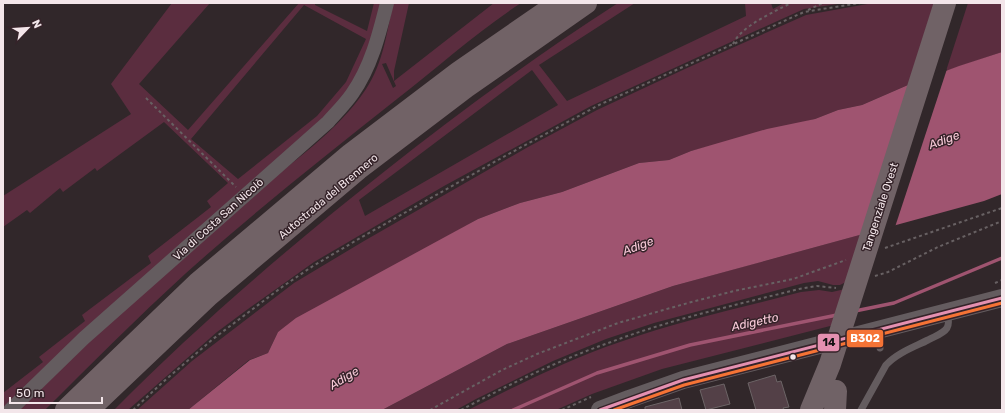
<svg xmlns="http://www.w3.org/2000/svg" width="1005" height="413" viewBox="0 0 1005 413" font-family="Rubik,sans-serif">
	<rect width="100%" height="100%" fill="#31272a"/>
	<path fill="#5b2d3f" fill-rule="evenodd" d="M172 3H210L139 84 188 130 299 3H315V5L367 31 374 3H383L371 49 345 98 6 410H3V393L43 362 39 357 85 321 82 315 151 263 148 256 211 207 207 201 228 183 164 122 97 171 95 168 63 192 60 188 30 213 27 210 3 227V196L131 114 111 84ZM304 5 366 39 346 82 317 116 238 179 191 139Z
		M393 3H409L394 71V81L494 3H521C477 32 438 67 397 99 325 156 253 213 185 274 137 318 91 364 45 410H19C47 383 74 356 102 330 149 284 200 242 249 199 288 164 337 133 366 89 383 64 387 32 393 3ZM386 63 396 86 393 88 382 64Z
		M618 3H635L539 65 567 101 746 16 745 3H771L773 9 784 3H844L804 9 731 42 591 106 444 186 314 262 248 309 217 332 128 410H114C199 324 290 246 385 171 460 112 537 55 618 3ZM532 70 558 105 365 216 359 200Z
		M873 3H934L908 85 862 105 838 110 815 119 691 151 669 160 639 163 562 192 520 203 478 219 278 332 268 353 249 360 188 410H137L192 361 294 283 364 241 528 147 597 110 687 68 806 15Z
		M968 3H1002V52L946 71Z
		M863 234 848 281 840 285H833L818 281 804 283 654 323 606 339 553 361 476 399 456 410H382L507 344 673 286Z
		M845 289 834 325 662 369 592 394 556 410H468C518 385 567 360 620 342 679 321 740 308 801 292L819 290 832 292Z"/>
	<path fill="#9f5470" d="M1002 52V194L984 201 673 286 507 344 382 410H188L250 360 268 353 278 332 296 318 478 219 520 203 562 192 639 163 669 160 691 151 767 129 815 119 838 110 862 105 908 85 959 66Z"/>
	<path fill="#31272a" d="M947 69 895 227 862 236 909 82Z"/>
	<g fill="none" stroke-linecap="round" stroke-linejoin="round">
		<path stroke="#9f5470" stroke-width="3.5" d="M855 311 894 303 1002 258
			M513 410 597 373 690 345 837 315"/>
	</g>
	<path fill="#534047" stroke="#6c6466" d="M775 375 777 382 781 381 789 407 783 408 784 410H756L748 383Z
		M724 384 730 404 706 410 700 390Z
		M679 398 682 410H645V407Z"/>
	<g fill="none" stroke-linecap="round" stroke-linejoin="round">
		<path stroke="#686163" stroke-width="2" stroke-dasharray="3 3" stroke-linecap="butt" d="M808 10 823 3
			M733 44C741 26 774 12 791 3
			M146 98 236 187
			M885 248 1002 208
			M875 276 888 272 938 247 1002 221
			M995 283 1002 280
			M133 410 163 382 213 339 282 287 313 266 362 237 505 156 599 105 804 12 860 3
			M430 410 502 370 537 354 618 323 688 303 734 291 793 279 846 260
			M461 410C510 384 559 360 611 342 672 319 736 305 799 289L817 286 836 288
			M562 410 591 397"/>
		<path stroke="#645c5f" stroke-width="7" d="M877 331 880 348
			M861 410 886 365C897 353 914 347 928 340 935 336 943 334 947 328 950 323 948 318 947 313"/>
		<path stroke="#645c5f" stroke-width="14" d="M10 410 84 338 328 122C336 113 345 104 352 94 371 67 379 35 387 3"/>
		<path stroke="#645c5f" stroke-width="18" d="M600 410 629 399 683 380 1002 298"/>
		<path stroke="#706266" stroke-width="22" d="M811 410 830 364 945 3
			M835 410 836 391"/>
		<path stroke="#716266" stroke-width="22" d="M66 410 198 283 351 154 459 72 559 3
			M88 410 209 295 358 169 466 87 586 3"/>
		<g stroke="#352329" stroke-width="6">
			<path id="bus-1" d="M600 410 683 380 1002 298"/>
		</g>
		<g stroke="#352329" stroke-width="6">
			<path id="bus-2" d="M614 410 684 385 1002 303"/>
		</g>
		<use href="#bus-1" stroke="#e490b0" stroke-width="3"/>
		<use href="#bus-2" stroke="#f57335" stroke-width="3"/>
	</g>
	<circle fill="#f3e6ea" stroke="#352329" stroke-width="1.5" cx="793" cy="357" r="3.5"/>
	<g text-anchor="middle" stroke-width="3" stroke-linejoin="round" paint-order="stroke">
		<g font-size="11" fill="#f3e6ea" stroke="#352329">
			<text transform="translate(328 196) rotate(-40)" y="4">Autostrada del Brennero</text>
			<text transform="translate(880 207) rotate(-72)" y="4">Tangenziale Ovest</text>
			<text transform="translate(218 219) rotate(-42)" y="4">Via di Costa San Nicolò</text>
		</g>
		<g font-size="12" font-style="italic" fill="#f9cad9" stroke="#352329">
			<text transform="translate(944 140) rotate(-20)" y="4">Adige</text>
			<text transform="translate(638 246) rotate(-20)" y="4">Adige</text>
			<text transform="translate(755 322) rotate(-12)" y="4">Adigetto</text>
			<text transform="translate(344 378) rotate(-31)" y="4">Adige</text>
		</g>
	</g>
	<g stroke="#352329" stroke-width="1.5">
		<rect x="846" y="329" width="38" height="19" rx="4" fill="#f57335"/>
		<rect x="817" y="333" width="23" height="19" rx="4" fill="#e490b0"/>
	</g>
	<g font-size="11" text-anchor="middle" font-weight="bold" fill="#fff">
		<text x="865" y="342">B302</text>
	</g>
	<g font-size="11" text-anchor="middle" font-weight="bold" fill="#111">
		<text x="829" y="346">14</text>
	</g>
	<rect width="1005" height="413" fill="none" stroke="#f3e6ea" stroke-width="8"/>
	<g transform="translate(28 28) rotate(65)" stroke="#352329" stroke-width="3" paint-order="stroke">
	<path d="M0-3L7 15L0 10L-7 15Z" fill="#f3e6ea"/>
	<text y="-6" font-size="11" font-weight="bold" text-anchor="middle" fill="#f3e6ea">N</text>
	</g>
	<path d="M10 397v6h92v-6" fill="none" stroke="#f3e6ea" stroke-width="2"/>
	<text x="16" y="397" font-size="12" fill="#f3e6ea" stroke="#352329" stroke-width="3" paint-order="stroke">50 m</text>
</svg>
